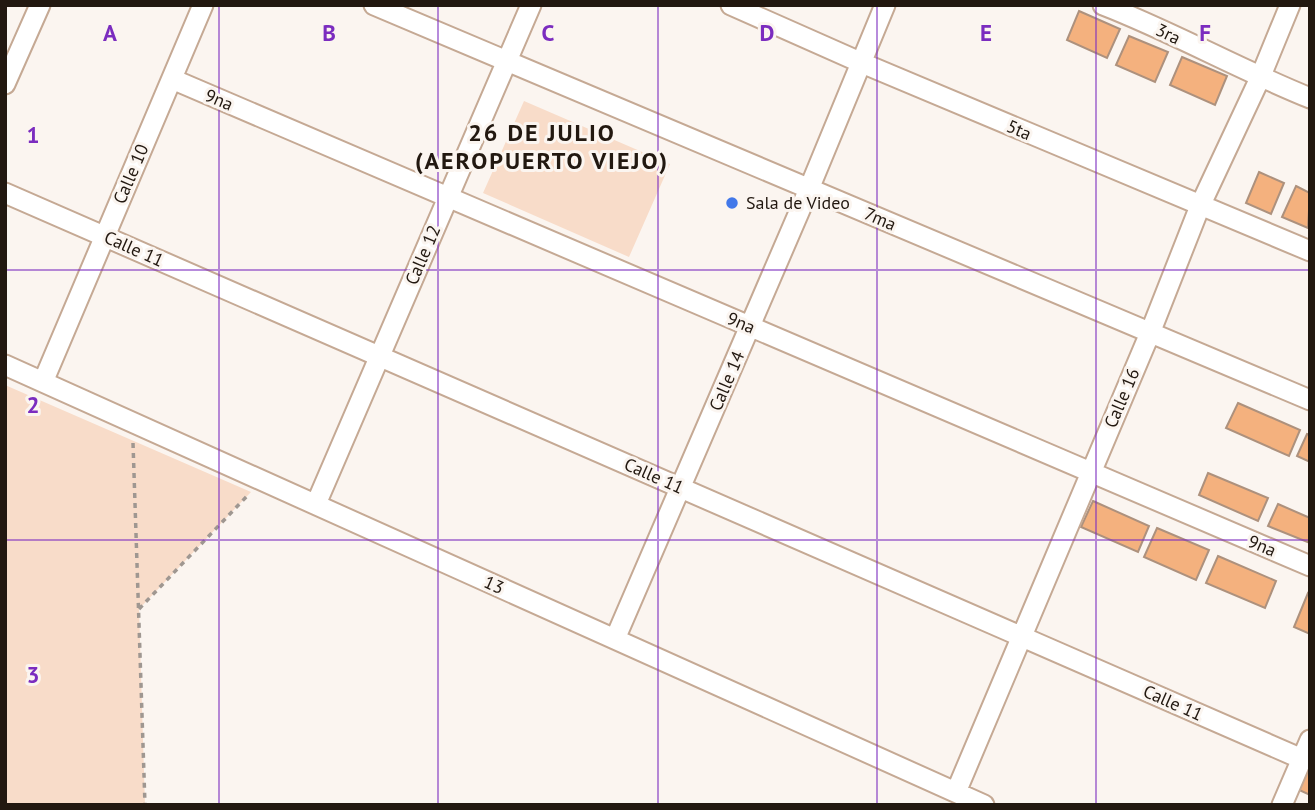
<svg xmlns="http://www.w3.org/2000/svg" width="1315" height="810" viewBox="0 0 1315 810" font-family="'PT Sans',sans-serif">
	<rect width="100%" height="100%" fill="#fbf5f0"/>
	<path fill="#f8dcc9" d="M524 101 670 164 629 257 483 193Z
		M5 385 251 492 139 609 145 805H5Z"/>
	<path fill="#f4b17e" stroke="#ad917d" stroke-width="2" d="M1079 11 1120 29 1107 58 1067 40Z
		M1129 36 1168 52 1155 82 1116 65Z
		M1182 57 1227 76 1215 105 1170 85Z
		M1259 172 1284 183 1271 214 1246 203Z
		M1296 186 1310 193 1308 228 1282 217Z
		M1238 403 1300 430 1289 456 1226 428Z
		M1307 434 1310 435V462L1297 456Z
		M1208 473 1268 498 1258 521 1199 495Z
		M1093 501 1149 526 1138 552 1081 527Z
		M1278 504 1310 518V543L1268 526Z
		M1157 528 1209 550 1196 580 1144 557Z
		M1218 556 1276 581 1265 608 1206 583Z
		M1308 593 1310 594V634L1294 627Z
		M1310 762V795L1297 789Z"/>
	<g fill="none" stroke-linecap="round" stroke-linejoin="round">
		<g stroke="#c5a994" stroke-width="23">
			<path id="minor" d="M374 5 1310 400
				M731 5 862 63 1310 251
				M1103 5C1173 32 1240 70 1310 98
				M172 79 1310 566
				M5 84 40 5
				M5 193 1302 759
				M5 365 984 805
				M43 382 203 5
				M316 504 531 5
				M615 639 809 189 885 5
				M956 792 1150 333 1200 206 1260 78 1290 5
				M1282 805 1310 740"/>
		</g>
		<path stroke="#9f9791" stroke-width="3.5" stroke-dasharray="5 5" stroke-linecap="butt" d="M133 443 145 805
			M139 609 249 494"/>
		<use href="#minor" stroke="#fff" stroke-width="19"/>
	</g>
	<path fill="none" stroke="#7b2cbf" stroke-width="2" stroke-opacity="0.55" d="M219 5V805M438 5V805M658 5V805M877 5V805M1096 5V805M5 270H1310M5 540H1310"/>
	<circle fill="#4278e9" stroke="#fbf5f0" stroke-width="2.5" cx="732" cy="203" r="7"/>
	<g text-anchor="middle" stroke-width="6" stroke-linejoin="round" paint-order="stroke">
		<g font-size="18" fill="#221810" stroke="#fbf5f0">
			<text transform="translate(1168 34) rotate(26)" y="6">3ra</text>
			<text transform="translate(219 100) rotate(23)" y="6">9na</text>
			<text transform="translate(1019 130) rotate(23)" y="6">5ta</text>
			<text transform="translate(131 174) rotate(-67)" y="6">Calle 10</text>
			<text transform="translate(880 219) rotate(23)" y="6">7ma</text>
			<text transform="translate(134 249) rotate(24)" y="6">Calle 11</text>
			<text transform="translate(423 255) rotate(-67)" y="6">Calle 12</text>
			<text transform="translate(741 323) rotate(23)" y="6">9na</text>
			<text transform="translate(727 381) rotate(-67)" y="6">Calle 14</text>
			<text transform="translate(1122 398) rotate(-67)" y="6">Calle 16</text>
			<text transform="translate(654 476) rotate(24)" y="6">Calle 11</text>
			<text transform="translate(1262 546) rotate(23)" y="6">9na</text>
			<text transform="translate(494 585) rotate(24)" y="6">13</text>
			<text transform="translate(1173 703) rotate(24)" y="6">Calle 11</text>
		</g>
		<g font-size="18" fill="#221810" stroke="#fbf5f0" text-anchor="start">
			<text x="746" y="209">Sala de Video</text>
		</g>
		<g font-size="24" font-weight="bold" letter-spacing="2" fill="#221810" stroke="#fbf5f0">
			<text x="542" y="141">26 DE JULIO<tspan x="542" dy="28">(AEROPUERTO VIEJO)</tspan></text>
		</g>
	</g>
	<g font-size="23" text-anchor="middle" font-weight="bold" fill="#7b2cbf" stroke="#fbf5f0" stroke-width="6" stroke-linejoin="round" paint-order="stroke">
		<text x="110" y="41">A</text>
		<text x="329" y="41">B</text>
		<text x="548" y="41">C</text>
		<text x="767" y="41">D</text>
		<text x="986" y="41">E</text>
		<text x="1205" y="41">F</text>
		<text x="33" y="143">1</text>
		<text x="33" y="413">2</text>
		<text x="33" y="683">3</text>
	</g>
	<rect width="1315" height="810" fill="none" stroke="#221810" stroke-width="14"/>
</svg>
